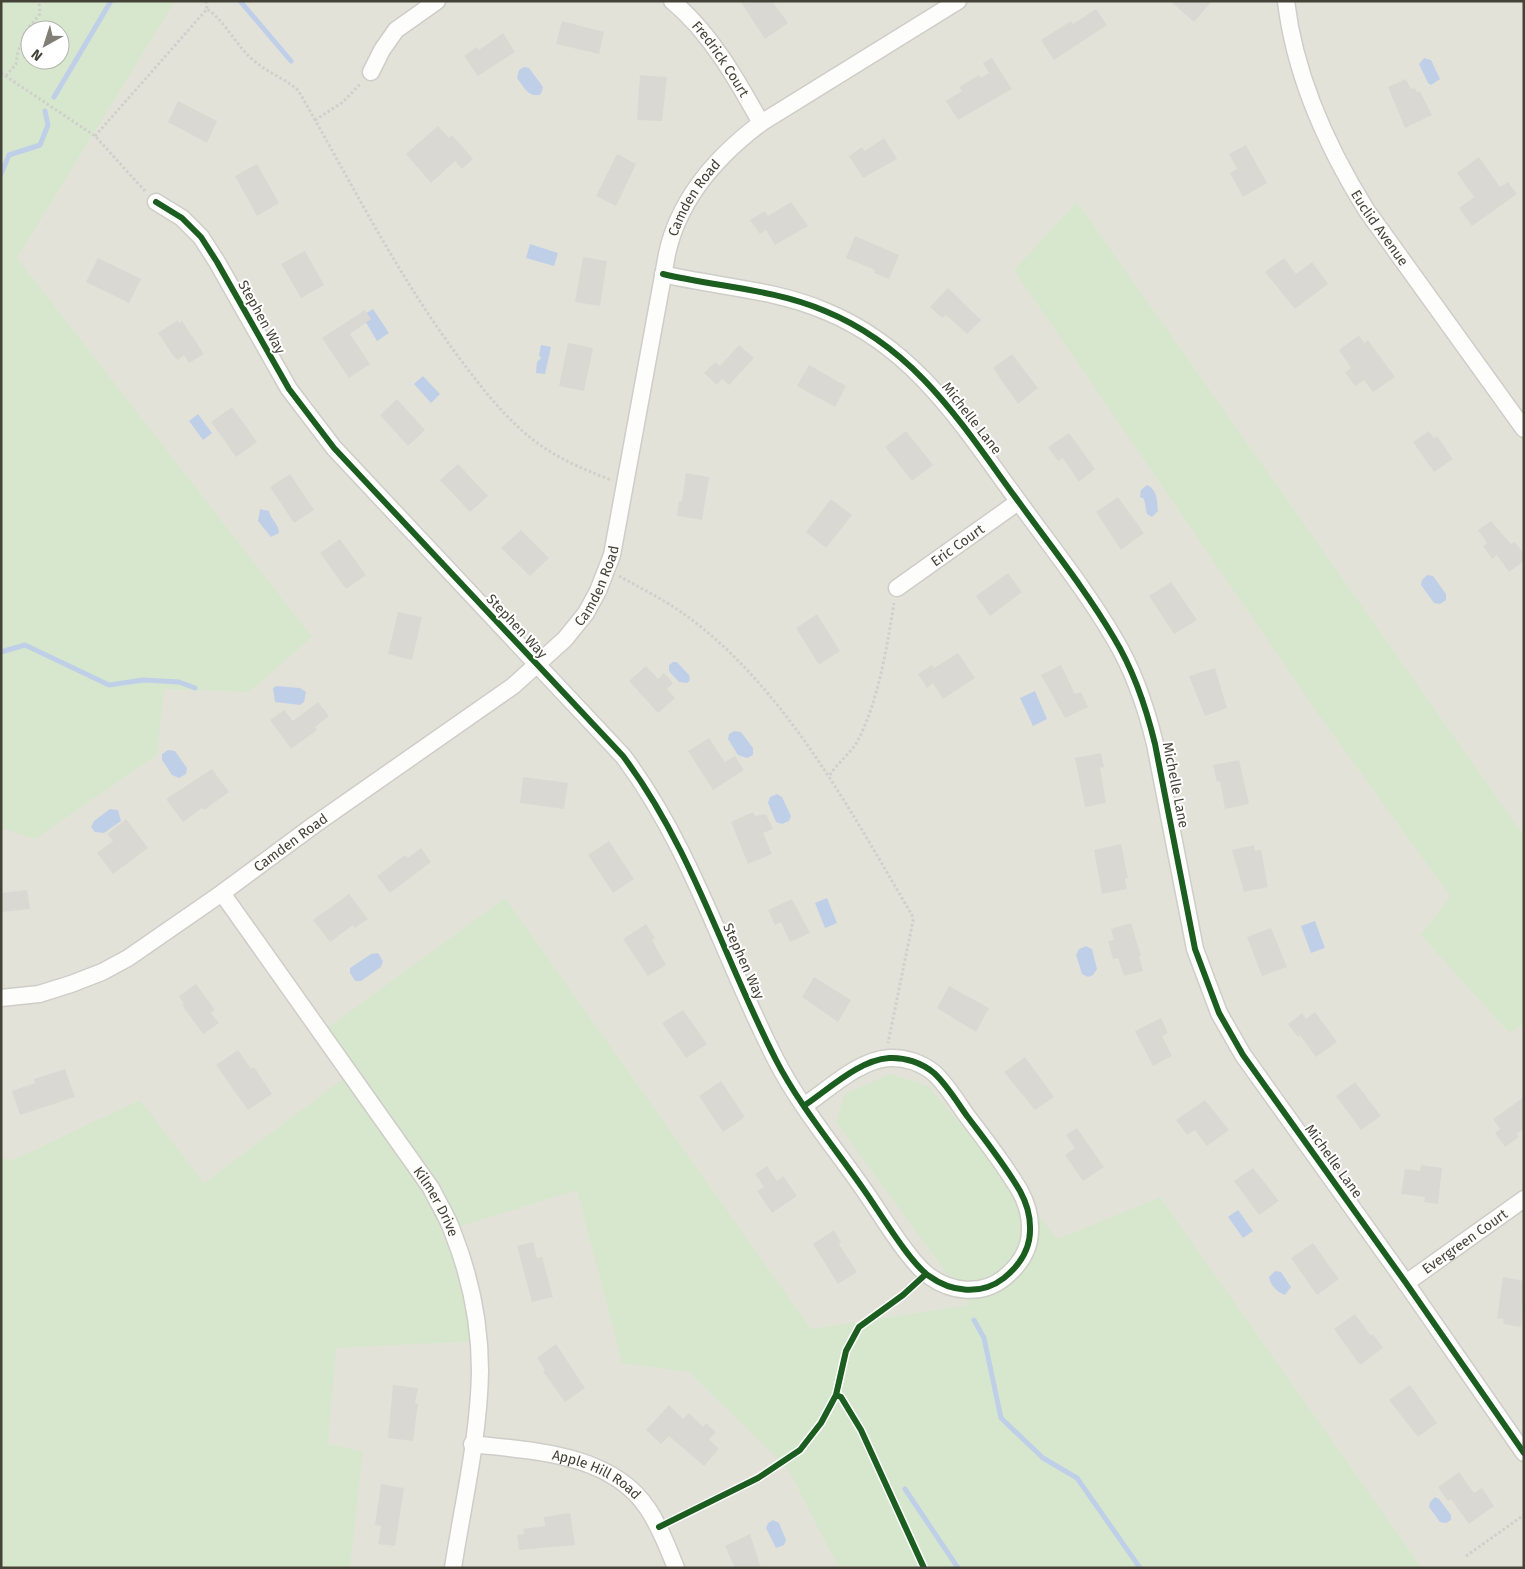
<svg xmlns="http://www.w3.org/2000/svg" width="1525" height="1569" viewBox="0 0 1525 1569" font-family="'Fira Sans',sans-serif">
	<rect width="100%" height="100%" fill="#f0efea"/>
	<path fill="#e3e2d9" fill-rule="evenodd" d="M1 1H1524V1568H1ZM30 30H60V60H30Z"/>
	<path fill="#d7e7cd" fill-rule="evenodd" d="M1 1H175L17 258 312 637 249 692 164 689 157 755 35 839 1 828ZM30 30H60V60H30Z
		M1077 202 1524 836V1024L1509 1033 1421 935 1450 896 1319 715 1014 270Z
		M505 898 811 1329 970 1305 836 1122 845 1094 890 1074 928 1086 1058 1239 1160 1197 1422 1568H839L788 1469 689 1372 622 1363 577 1190 455 1228 481 1341 336 1348 328 1444 363 1451 350 1568H1V1158L13 1160 140 1100 204 1183 351 1073 322 1032Z"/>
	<path fill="#c0cfe8" d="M1424 58 1431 60 1440 79 1431 85 1428 83 1419 64Z
		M524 67 529 68 543 87 541 94C529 99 524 87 517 78L519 70Z
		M530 244 558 253 554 266 526 258Z
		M373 309 389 333 377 341 362 316Z
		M541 345 551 347 545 374 536 373 537 362 541 358 539 355Z
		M423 376 440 394 431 403 414 384Z
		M198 414 212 433 203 440 189 421Z
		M1147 485C1158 490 1157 502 1158 511L1152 517 1147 514 1144 499 1140 497 1141 490Z
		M260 509 269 511C271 520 279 524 279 533L271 537 258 521Z
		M1427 575 1433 576 1446 594V600L1440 604 1434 603 1421 585 1422 580Z
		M673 662H677L689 675 690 680 687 683 679 682 669 671V665Z
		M277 686 300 688 306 692 304 702 300 705 275 702 273 688Z
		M1035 691 1047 719 1033 726 1020 698Z
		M734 731 741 732 753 748V755L747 758 738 755 728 739 729 734Z
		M168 750 175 751 187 768 186 774 179 778 172 775 162 760V754Z
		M777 794 782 797 791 816 789 821 782 824 776 822 768 803 770 797Z
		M110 809 118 810 121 821 104 833 95 832 91 827 94 821Z
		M827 898 837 923 825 928 815 903Z
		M1315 921 1325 948 1311 953 1301 926Z
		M1086 946 1092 949 1097 969 1093 975 1088 977 1082 974 1076 955 1079 949Z
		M378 953 383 961 381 967 361 981H355L350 973V968L371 954Z
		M1238 1210 1253 1231 1243 1238 1228 1217Z
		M1275 1271 1281 1272 1291 1287 1285 1295C1277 1292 1270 1285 1269 1277Z
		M1435 1497 1439 1499 1451 1515V1520L1446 1523 1440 1522 1429 1507 1430 1502Z
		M773 1520 779 1523 786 1540 784 1545 776 1548 766 1528 768 1523Z"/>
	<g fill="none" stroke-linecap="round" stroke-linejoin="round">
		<path stroke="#c0cfe8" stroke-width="5" d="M240 1 291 61
			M54 97 111 1
			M1 174 9 155 40 145 48 125 45 111
			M1 652 25 645 109 685 143 680 179 682 195 688
			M974 1320 984 1338 1001 1418 1043 1458 1077 1478 1140 1568
			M905 1489 958 1568"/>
	</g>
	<path fill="#d9d8d3" d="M740 1H772L788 23 765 39Z
		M1170 1H1212L1194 22Z
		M1096 9 1107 25 1054 60 1041 40 1071 21 1073 24Z
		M562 21 604 32 599 54 556 44Z
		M503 33 515 52 478 76 464 56 477 47 479 50Z
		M992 58 1012 89 958 120 946 101 962 91 959 87 979 75 981 78 989 73 983 63Z
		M640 75 667 77 662 121 637 120Z
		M1406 79 1411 89 1415 88 1417 92 1420 91 1432 115 1405 128 1388 87Z
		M178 101 217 121 207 143 168 122Z
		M438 126 449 138 452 135 473 159 462 169 455 161 431 183 406 154Z
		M884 138 897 159 863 178 849 156 862 147 865 151Z
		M1246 145 1267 183 1243 197 1230 173 1237 169 1229 154Z
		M617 154 636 164 616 206 596 196Z
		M1479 157 1500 187 1508 182 1517 194 1472 226 1459 208 1474 197 1457 173Z
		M257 164 279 203 257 216 235 176Z
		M791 202 808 226 775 245 766 230 760 234 750 220 765 211 768 216Z
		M855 236 899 255 889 279 874 273 875 270 846 258Z
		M305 251 324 285 301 298 281 264Z
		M583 257 607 261 600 306 575 302Z
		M98 258 141 279 129 303 86 282Z
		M1284 258 1296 274 1312 262 1328 284 1295 309 1265 272Z
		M948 288 981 320 967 334 946 315 942 318 930 307Z
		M365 310 371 319 350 334 370 364 349 378 322 338Z
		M178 320 179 323 182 321 204 354 189 363 184 355 178 360 174 357 158 333Z
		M1359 335 1364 343 1368 340 1395 377 1373 392 1364 380 1355 386 1345 372 1351 368 1339 350Z
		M568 343 593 348 584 391 559 386Z
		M739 345 754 358 729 385 722 379 717 385 704 373 715 362 720 366Z
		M1012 354 1038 388 1018 404 993 368Z
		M809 365 846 386 835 407 797 386Z
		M397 399 425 430 408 446 380 415Z
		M232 407 257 442 236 457 211 422Z
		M906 431 933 465 912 481 885 447Z
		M1429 431 1434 438 1437 436 1453 459 1434 472 1413 442Z
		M1069 433 1095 469 1079 482 1063 458 1058 461 1048 447Z
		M458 464 488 496 470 512 440 480Z
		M686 473 709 477 702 520 677 516 679 501H682Z
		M290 474 314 510 294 523 270 487Z
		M1118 497 1144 533 1121 550 1096 512Z
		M831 499 852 515 826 548 806 532Z
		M1491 521 1511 544 1515 542 1524 554V561L1509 572 1497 555 1492 559 1483 546 1487 543 1478 530Z
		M521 530 549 558 530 576 501 548Z
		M340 539 366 575 346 589 320 553Z
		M1008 573 1022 592 990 616 976 596Z
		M1171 582 1197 620 1174 634 1149 596Z
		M398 612 422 617 412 660 388 654Z
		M817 614 840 651 819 665 796 628Z
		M958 653 975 678 943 699 933 683 927 688 918 674 932 665 934 668Z
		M1061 665 1075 694 1081 692 1088 707 1065 718 1041 675Z
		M646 666 658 679 664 673 673 683 667 689 675 698 658 713 629 681Z
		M1215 668 1227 708 1205 716 1189 676Z
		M318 702 329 716 315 727 317 730 291 749 270 720 284 710 293 721Z
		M709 738 725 762 735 756 744 770 713 790 688 751Z
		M1101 753 1104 767 1100 768 1106 803 1085 807 1075 758Z
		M1239 760 1249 804 1225 809 1220 781 1217 782 1213 765Z
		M212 769 229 792 204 810 202 808 183 822 166 799Z
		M523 777 568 783 564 809 520 803Z
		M753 812 755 816 766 814 773 829 763 833 772 854 748 864 731 822Z
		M126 819 148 848 113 874 97 853 113 841 107 834Z
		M609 841 634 879 613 893 588 855Z
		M1121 844 1128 878 1125 879 1127 889 1102 894 1094 850Z
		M1254 845 1255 851 1261 850 1268 887 1244 892 1232 850Z
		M421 848 431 862 390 893 377 876 405 855 408 858Z
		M27 890 30 909 1 912V893Z
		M349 894 368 919 355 928 353 925 330 942 313 920Z
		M792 899 810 933 790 942 781 922 775 925 768 910Z
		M1131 923 1141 956H1139L1143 971 1124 976 1118 958 1113 959 1108 941 1114 940 1111 929Z
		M646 924 655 938 652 940 666 965 648 976 623 939Z
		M1271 928 1287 967 1262 976 1247 937Z
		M814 977 851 1000 838 1022 802 997Z
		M196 984 215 1010 211 1013 219 1023 203 1034 182 1005 184 1004 179 996Z
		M949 986 989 1008 976 1032 937 1008Z
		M683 1010 707 1044 686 1058 662 1023Z
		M1315 1012 1337 1042 1316 1057 1300 1035 1298 1037 1288 1024 1302 1013 1306 1019Z
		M1161 1018 1168 1033 1162 1036 1172 1056 1153 1066 1135 1031Z
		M238 1050 251 1069 254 1067 272 1094 248 1110 216 1065Z
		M1025 1057 1054 1097 1035 1110 1004 1072Z
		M65 1069 75 1097 20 1115 12 1091 35 1083 34 1079Z
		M721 1081 745 1117 723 1132 699 1096Z
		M1355 1082 1381 1116 1361 1130 1336 1096Z
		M1524 1097V1129L1516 1134 1519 1137 1505 1147 1495 1133 1500 1129 1493 1119Z
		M1205 1100 1229 1130 1207 1146 1195 1130 1187 1135 1176 1120Z
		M1077 1128 1104 1167 1083 1181 1065 1155 1075 1148 1066 1135Z
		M1421 1165 1442 1168 1438 1204 1424 1202 1425 1197 1401 1194 1405 1169 1420 1171Z
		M767 1166 777 1181 783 1176 797 1196 772 1213 757 1191 764 1187 755 1174Z
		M1253 1168 1279 1201 1259 1215 1234 1181Z
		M834 1230 841 1242 839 1244 857 1272 838 1284 813 1244Z
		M533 1242 537 1258 542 1257 553 1297 532 1302 517 1246Z
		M1313 1243 1339 1279 1317 1295 1291 1258Z
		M1503 1277 1524 1281 1521 1327 1503 1324 1504 1319 1497 1318Z
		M1355 1314 1371 1336 1373 1334 1383 1348 1360 1365 1334 1329Z
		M556 1344 585 1388 565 1402 543 1372 545 1370 537 1358Z
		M393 1385 418 1388 415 1403 418 1404 413 1441 388 1438Z
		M1410 1385 1437 1423 1418 1437 1389 1400Z
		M669 1405 683 1419 689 1413 703 1427 706 1423 716 1432 709 1439 719 1449 704 1466 669 1436 661 1444 646 1430Z
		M1459 1472 1474 1493 1482 1488 1494 1506 1469 1524 1451 1499 1448 1501 1438 1487Z
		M381 1484 404 1488 395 1546 378 1544 381 1526 375 1525Z
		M570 1513 575 1545 519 1550 517 1535 524 1534 523 1529 545 1526 544 1517Z
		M750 1534 761 1568H735L725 1546Z"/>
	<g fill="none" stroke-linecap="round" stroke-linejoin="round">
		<g stroke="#cecdc8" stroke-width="19">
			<g id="minor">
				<path id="s1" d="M672 1C710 32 737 80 761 123"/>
				<path id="s2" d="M1286 1C1295 77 1327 147 1367 211L1524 429"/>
				<path d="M371 72 382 50 396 30 437 1"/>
				<path d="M156 202 182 218 201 237 217 262 289 389 334 448 623 756C692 848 724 959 776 1060 799 1105 835 1148 864 1190 879 1211 909 1262 929 1276 951 1292 981 1296 1004 1278 1020 1265 1031 1248 1030 1227 1030 1215 1026 1202 1020 1191 1005 1165 985 1140 967 1116 957 1102 947 1085 934 1073 922 1063 905 1057 889 1058 859 1060 829 1089 805 1105"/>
				<path d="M663 274C717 287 774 289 825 311 918 349 964 428 1021 505 1053 549 1087 592 1114 638 1134 671 1146 707 1155 744L1195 949 1219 1013 1243 1055 1406 1283 1524 1453"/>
				<path id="s3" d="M897 588 1018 502"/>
				<path id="s4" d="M222 893 431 1188C438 1203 448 1217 453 1233 470 1276 480 1325 480 1371 479 1437 463 1503 453 1568"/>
				<path id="s5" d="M1 998 39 994 71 984 102 972 128 958 222 893 314 825 513 686 565 639 586 613 598 591 612 555 667 254C679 198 717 156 761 123L958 1"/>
				<path id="s6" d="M1406 1283 1524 1199"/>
				<path id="s7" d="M472 1444C533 1451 611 1453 648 1509 660 1527 668 1548 676 1568"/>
			</g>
		</g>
		<path stroke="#d0cfcc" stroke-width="3" stroke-dasharray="2.5 2.5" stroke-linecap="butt" d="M206 1 207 9
			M1 73 95 136 145 191
			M6 76 16 64 18 51 30 26 40 14 39 1
			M315 120 343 102 361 83
			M95 136 207 9C226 22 235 44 252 59 266 72 284 78 298 90 350 180 397 275 460 359 485 392 511 426 546 449 566 462 588 471 611 480
			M619 576C642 589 667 601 688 617 786 689 851 812 912 915L913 921 888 1043
			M830 775C837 763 850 754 857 742 878 703 887 647 894 603
			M1466 1556 1524 1515"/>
		<use href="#minor" stroke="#fdfdfc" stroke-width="16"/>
		<g stroke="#fff" stroke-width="9">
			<path id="cycleway" d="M156 202 182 218 201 237 217 262 289 389 334 448 623 756C692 848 724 959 776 1060 799 1105 835 1148 864 1190 879 1211 909 1262 929 1276 951 1292 981 1296 1004 1278 1020 1265 1031 1248 1030 1227 1030 1215 1026 1202 1020 1191 1005 1165 985 1140 967 1116 957 1102 947 1085 934 1073 922 1063 905 1057 889 1058 859 1060 829 1089 805 1105
				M663 274C717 287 774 289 825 311 918 349 964 428 1021 505 1053 549 1087 592 1114 638 1134 671 1146 707 1155 744L1195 949 1219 1013 1243 1055 1406 1283 1524 1453
				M836 1395 846 1351 859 1327 903 1295 926 1274
				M659 1527 758 1478 800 1450 821 1423 836 1395 841 1397 861 1430 924 1568"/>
		</g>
		<use href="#cycleway" stroke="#1b5e20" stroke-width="6"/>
	</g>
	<g text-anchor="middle" stroke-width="4" stroke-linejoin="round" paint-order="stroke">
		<g font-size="14" fill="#454338" stroke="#fff">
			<text dy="5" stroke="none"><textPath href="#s1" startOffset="76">Fredrick Court</textPath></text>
			<text dy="5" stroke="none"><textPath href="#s5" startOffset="1142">Camden Road</textPath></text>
			<text dy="5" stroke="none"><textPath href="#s2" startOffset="248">Euclid Avenue</textPath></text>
			<text transform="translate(262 317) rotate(61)" y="5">Stephen Way</text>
			<text transform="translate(972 418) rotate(52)" y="5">Michelle Lane</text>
			<text dy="5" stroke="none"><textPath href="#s3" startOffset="74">Eric Court</textPath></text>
			<text dy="5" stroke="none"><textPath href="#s5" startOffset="739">Camden Road</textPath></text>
			<text transform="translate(517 626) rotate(47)" y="5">Stephen Way</text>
			<text transform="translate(1176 785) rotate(79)" y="5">Michelle Lane</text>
			<text dy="5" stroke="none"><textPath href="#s5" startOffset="334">Camden Road</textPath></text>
			<text transform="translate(744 961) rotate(66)" y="5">Stephen Way</text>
			<text transform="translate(1334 1161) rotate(54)" y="5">Michelle Lane</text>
			<text dy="5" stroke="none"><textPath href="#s4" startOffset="376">Kilmer Drive</textPath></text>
			<text dy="5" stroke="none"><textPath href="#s6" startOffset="72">Evergreen Court</textPath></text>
			<text dy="5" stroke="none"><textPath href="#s7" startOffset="130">Apple Hill Road</textPath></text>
		</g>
	</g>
	<rect width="1525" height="1569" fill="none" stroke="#454338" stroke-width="5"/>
	<g transform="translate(45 45) rotate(219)"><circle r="24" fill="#ffffff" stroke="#b5b4af"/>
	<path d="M0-4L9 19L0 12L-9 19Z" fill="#817f76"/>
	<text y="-8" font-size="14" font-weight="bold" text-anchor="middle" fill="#454338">N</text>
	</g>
</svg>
